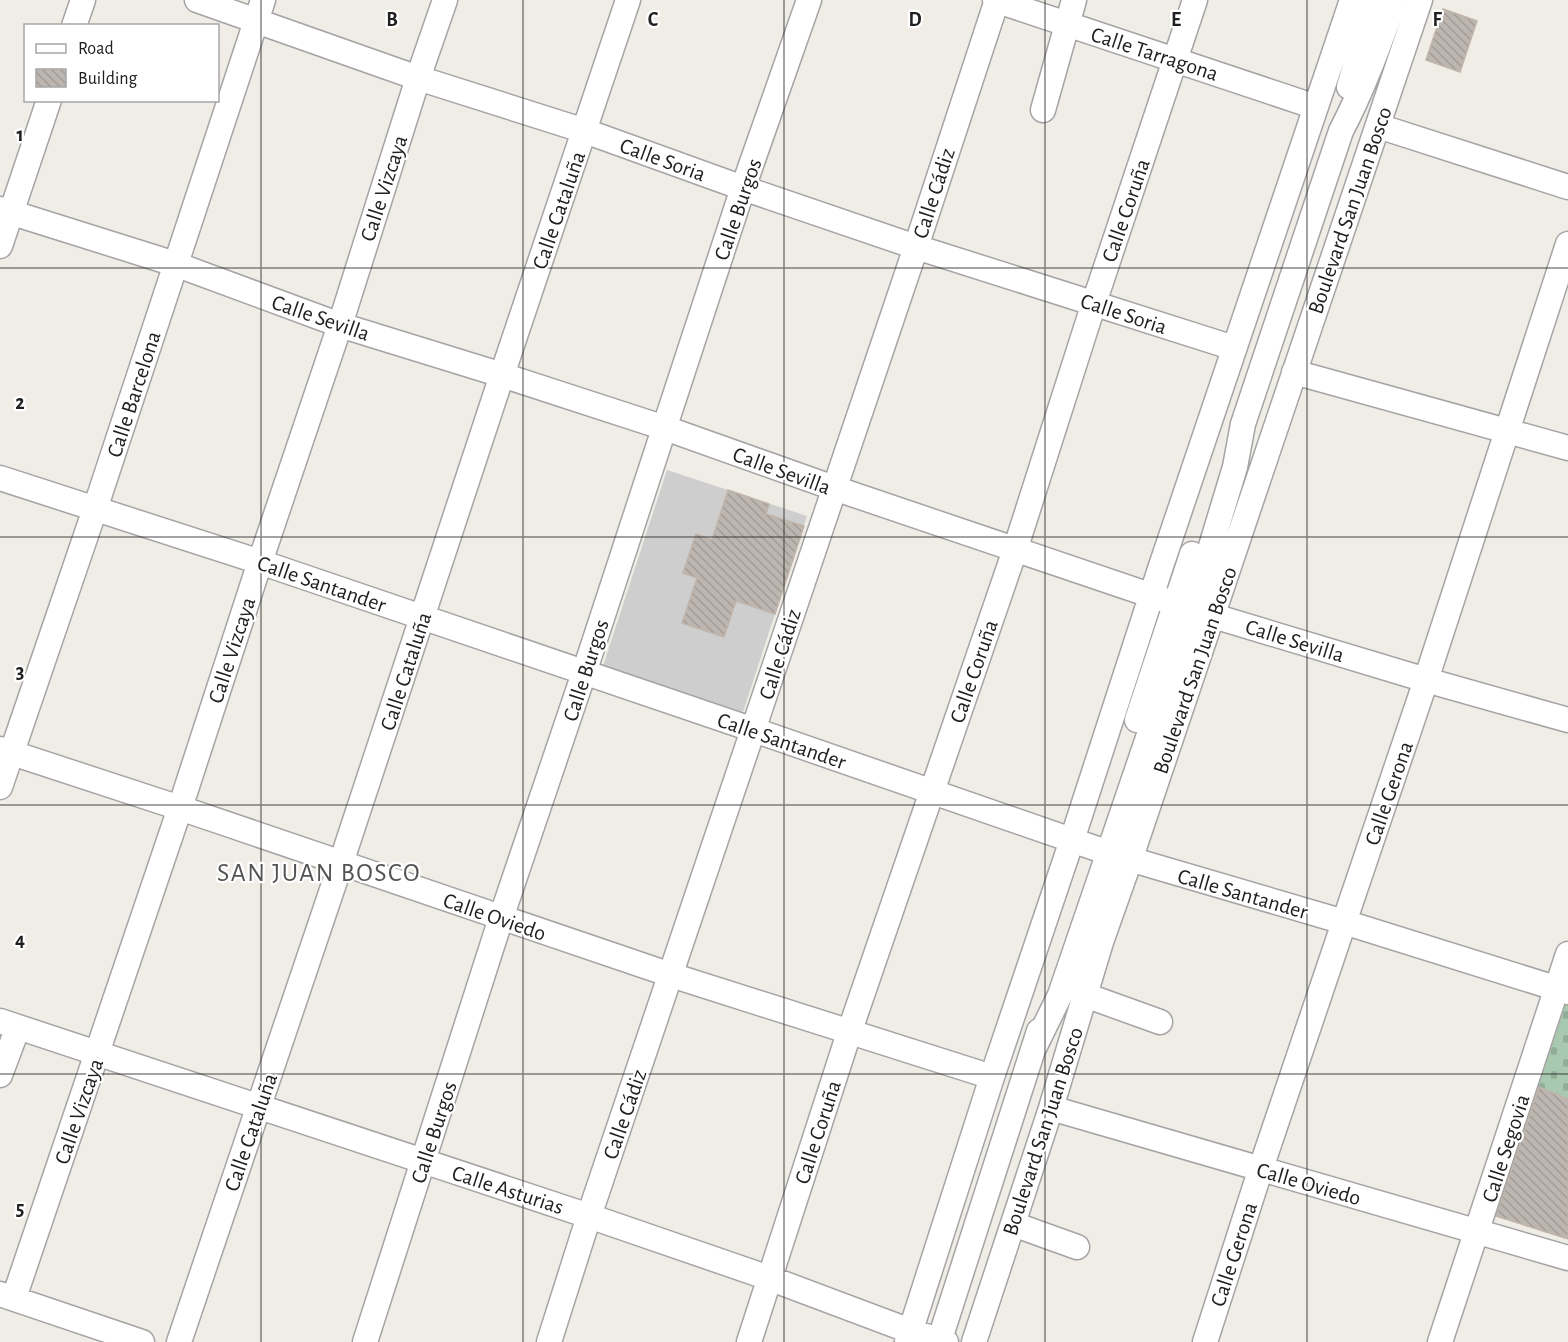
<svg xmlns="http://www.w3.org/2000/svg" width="1568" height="1342" viewBox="0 0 1568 1342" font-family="'Alegreya Sans',sans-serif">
	<defs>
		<pattern id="cemetery-stones" width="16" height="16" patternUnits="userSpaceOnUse" patternTransform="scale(1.5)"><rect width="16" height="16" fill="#a9c8b0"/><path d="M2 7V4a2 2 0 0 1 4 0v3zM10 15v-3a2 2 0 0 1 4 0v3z" fill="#91ac97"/></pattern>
		<pattern id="building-back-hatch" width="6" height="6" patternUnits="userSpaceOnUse" patternTransform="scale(1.5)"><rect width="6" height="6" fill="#bdb6b0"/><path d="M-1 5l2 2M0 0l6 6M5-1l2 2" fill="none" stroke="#a29c97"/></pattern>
	</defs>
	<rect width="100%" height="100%" fill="#f0ede7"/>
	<path fill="#cecece" d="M667 470 807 516 743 712 603 666Z"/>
	<path fill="url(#cemetery-stones)" d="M1563 1003 1568 1004V1099L1535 1086Z"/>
	<path fill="url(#building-back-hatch)" stroke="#c1b5aa" stroke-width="1.5" d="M1443 9 1477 21 1460 72 1426 60Z
		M728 490 769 504 766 514 804 526 775 614 736 601 724 637 682 623 697 578 683 573 696 534 712 540Z
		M1539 1087 1568 1099V1239L1496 1216Z"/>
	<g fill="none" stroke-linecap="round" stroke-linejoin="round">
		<g stroke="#a4a4a4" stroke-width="27">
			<path id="minor" d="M197 0 418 78 585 131 743 188 916 247 1234 348
				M995 0 1316 107
				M74 26 83 0
				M1349 87 1374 0
				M1043 110 1074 0
				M1378 126 1568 187
				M0 209 175 264 340 325 502 375 665 428 834 488 1197 611 1426 680 1568 720
				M0 246 49 100
				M1294 372 1568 448
				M0 478 260 562 754 730 1109 853 1344 922 1568 992
				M1137 720 1192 554
				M0 749 180 808 671 975 992 1077
				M0 787 95 509 263 0
				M1085 995 1160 1022
				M0 1021 589 1216 769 1278 910 1331 946 1342
				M1035 1046 1060 995 1192 609 1235 467 1243 424 1341 131C1363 89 1379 45 1395 0
				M0 1075 18 1027
				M1051 1108 1568 1258
				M1013 1224 1077 1247
				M0 1294 142 1342
				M14 1298 180 808 260 562 340 325 418 78 445 0
				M179 1342 341 863 502 375 628 0
				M365 1342 501 918 584 673 743 188 809 0
				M549 1342 589 1216 916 247 997 0
				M749 1342 849 1033 1015 550 1094 303 1195 0
				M907 1342 992 1077 1072 840 1160 569 1352 0
				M939 1342 1039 1031
				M974 1342 1051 1108 1101 942 1130 860 1420 0
				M1205 1342 1261 1168 1426 680 1568 244
				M1440 1342 1568 954"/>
		</g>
		<use href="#minor" stroke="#fff" stroke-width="24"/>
	</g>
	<path fill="none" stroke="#202020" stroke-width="1.5" stroke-opacity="0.55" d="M261 0V1342M523 0V1342M784 0V1342M1045 0V1342M1307 0V1342M0 268H1568M0 537H1568M0 805H1568M0 1074H1568"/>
	<g text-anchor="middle" stroke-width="4.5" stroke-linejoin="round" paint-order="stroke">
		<g font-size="22" fill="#202020" stroke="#fff">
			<text transform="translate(1155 53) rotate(18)" y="8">Calle Tarragona</text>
			<text transform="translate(663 159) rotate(20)" y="8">Calle Soria</text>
			<text transform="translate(383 188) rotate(-72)" y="8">Calle Vizcaya</text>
			<text transform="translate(933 193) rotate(-72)" y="8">Calle Cádiz</text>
			<text transform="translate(737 209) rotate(-71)" y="8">Calle Burgos</text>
			<text transform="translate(558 210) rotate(-71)" y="8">Calle Cataluña</text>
			<text transform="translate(1125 210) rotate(-71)" y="8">Calle Coruña</text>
			<text transform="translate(1349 210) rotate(-71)" y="8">Boulevard San Juan Bosco</text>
			<text transform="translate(1124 313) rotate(18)" y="8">Calle Soria</text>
			<text transform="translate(321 317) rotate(19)" y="8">Calle Sevilla</text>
			<text transform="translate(133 394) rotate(-72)" y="8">Calle Barcelona</text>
			<text transform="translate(782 470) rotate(20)" y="8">Calle Sevilla</text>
			<text transform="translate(322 583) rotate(19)" y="8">Calle Santander</text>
			<text transform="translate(1295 640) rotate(17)" y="8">Calle Sevilla</text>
			<text transform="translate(231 650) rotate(-72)" y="8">Calle Vizcaya</text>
			<text transform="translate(779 654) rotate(-72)" y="8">Calle Cádiz</text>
			<text transform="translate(585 670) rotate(-72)" y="8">Calle Burgos</text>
			<text transform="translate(1194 670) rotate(-71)" y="8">Boulevard San Juan Bosco</text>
			<text transform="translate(405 671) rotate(-72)" y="8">Calle Cataluña</text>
			<text transform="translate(973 671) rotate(-71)" y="8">Calle Coruña</text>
			<text transform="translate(782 740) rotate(19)" y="8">Calle Santander</text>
			<text transform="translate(1388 793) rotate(-71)" y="8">Calle Gerona</text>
			<text transform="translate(1243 893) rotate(16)" y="8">Calle Santander</text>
			<text transform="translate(495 916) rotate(19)" y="8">Calle Oviedo</text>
			<text transform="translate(78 1111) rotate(-71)" y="8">Calle Vizcaya</text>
			<text transform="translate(624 1114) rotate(-71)" y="8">Calle Cádiz</text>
			<text transform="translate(1042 1131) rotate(-72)" y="8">Boulevard San Juan Bosco</text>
			<text transform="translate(250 1132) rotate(-71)" y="8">Calle Cataluña</text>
			<text transform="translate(433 1132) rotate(-72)" y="8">Calle Burgos</text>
			<text transform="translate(817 1132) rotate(-72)" y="8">Calle Coruña</text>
			<text transform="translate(1505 1148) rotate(-72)" y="8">Calle Segovia</text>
			<text transform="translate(1309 1183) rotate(16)" y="8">Calle Oviedo</text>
			<text transform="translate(508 1189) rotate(18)" y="8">Calle Asturias</text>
			<text transform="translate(1233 1254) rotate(-72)" y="8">Calle Gerona</text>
		</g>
		<g font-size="26" letter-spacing="1.5" fill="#535353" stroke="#fff">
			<text x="319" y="881">SAN JUAN BOSCO</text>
		</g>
	</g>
	<g font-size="20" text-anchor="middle" font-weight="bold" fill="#202020" stroke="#fff" stroke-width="4.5" stroke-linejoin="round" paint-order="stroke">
		<text x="392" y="26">B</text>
		<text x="653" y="26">C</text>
		<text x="915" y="26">D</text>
		<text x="1176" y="26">E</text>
		<text x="1437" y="26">F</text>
		<text x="20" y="141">1</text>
		<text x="20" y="409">2</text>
		<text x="20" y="678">3</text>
		<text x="20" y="946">4</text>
		<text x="20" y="1215">5</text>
	</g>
	<rect x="24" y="24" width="195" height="78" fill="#ffffff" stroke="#a6a6a6" stroke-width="1.5"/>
	<rect x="36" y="44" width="30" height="9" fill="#ffffff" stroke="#a6a6a6" stroke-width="1.5"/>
	<text x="78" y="54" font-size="18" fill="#202020">Road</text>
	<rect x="36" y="69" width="30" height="18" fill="url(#building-back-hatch)" stroke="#a6a6a6" stroke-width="1.5"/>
	<text x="78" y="84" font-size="18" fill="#202020">Building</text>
</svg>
